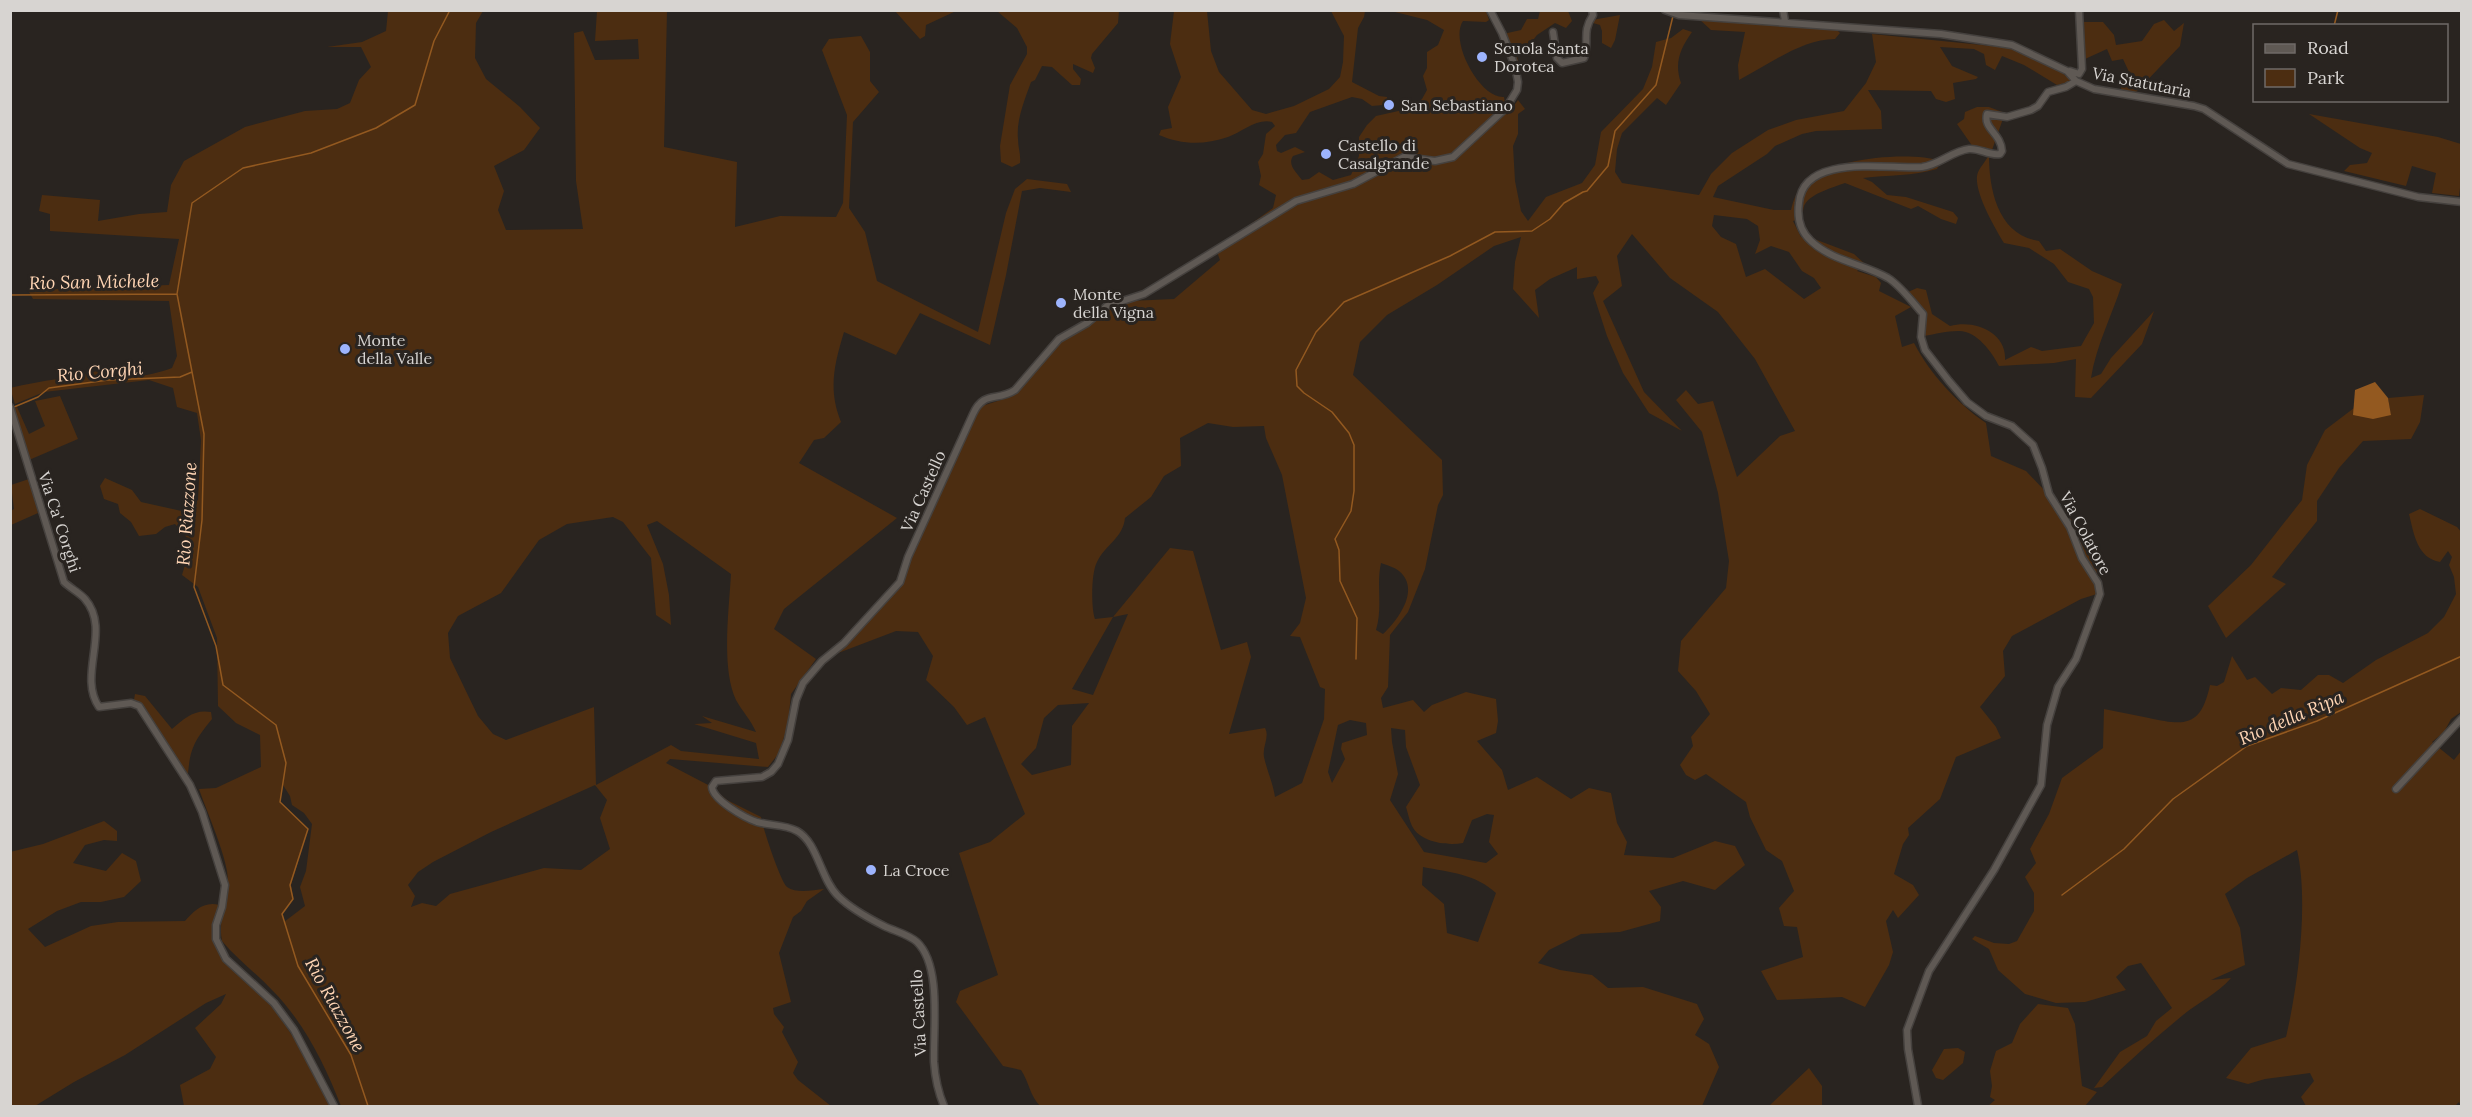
<svg xmlns="http://www.w3.org/2000/svg" width="2472" height="1117" viewBox="0 0 2472 1117" font-family="Lora,serif">
	<rect width="100%" height="100%" fill="#292420"/>
	<path fill="#4c2d11" fill-rule="evenodd" d="M388 11H483L476 23 475 58 486 79 520 107 540 128 524 150 494 166 504 191 498 210 506 230 583 229 576 181 574 33 583 31 595 60 639 59 638 39 595 41 597 11H667L664 147 737 162 735 227 780 216 836 217 843 203 847 115 822 50 829 39 861 36 870 52V81L879 92 853 122 849 208 865 232 877 281 978 332 1006 213 1015 189 1027 179 1067 184 1071 192 1040 188 1022 191 1006 275 990 345 920 313 896 355 844 332C834 365 828 390 841 422L824 438 814 440 799 463 897 518 784 609 774 629 816 659 791 694 788 724 779 753 768 767 670 759 666 763 712 787 727 800 761 817C762 826 781 883 787 887 797 894 813 890 824 889L807 901 801 911 793 917 779 953 791 1002 773 1008 774 1014 784 1027 782 1032 798 1062 793 1073 798 1080 831 1106H341C325 1065 304 1022 272 990 256 973 237 959 222 941 217 918 231 895 227 871 223 848 207 812 199 789L216 788 261 767 260 735 236 723 218 706 217 638 198 587 182 575 188 555 194 546 175 524 165 527 156 534 139 536 131 522 120 513 118 504 104 499 100 486 105 478 132 490 141 502 186 512 198 500 201 440 197 413 177 407 173 388 149 380 44 392 15 404 11 391 10 388C42 380 74 378 105 369 128 381 149 376 172 368L177 356 169 301 33 299 29 292 50 282 56 289 169 285 179 239 50 231V214L39 211 42 195 100 200 98 221 139 214 167 212 171 185 184 161 245 127 305 111 337 109 350 103 359 80 371 67 361 47H327L362 42 386 31ZM613 517 623 522 651 558 656 615 671 625 669 595 663 564 647 525 657 521 731 574C729 610 721 668 736 700 742 711 751 720 756 732L702 716 712 723 694 724 756 743 759 759 681 751 671 745 596 785 594 707 506 740 493 734 478 716 450 658 448 633 458 616 501 593 539 540 567 524ZM283 785 290 796 292 805 304 813 312 824 306 871 300 887 305 906 284 922 282 914 293 899 291 885 308 829 280 803ZM595 785 607 800 600 818 610 849 581 870 544 868 450 894 436 906 422 903 411 907 415 896 408 885 418 872 433 862 491 832Z
		M895 11H956L926 25 925 36 920 39Z
		M997 11H1119L1118 23 1092 54 1091 58 1095 68 1093 73 1073 64V69L1081 79 1080 85H1072L1052 67 1042 66 1035 80 1031 82C1025 99 1016 120 1018 139 1018 148 1021 154 1020 163L1012 167 1001 162 1000 146 1010 85 1027 54V47L1017 28Z
		M1174 11H1207L1211 51 1219 72 1252 110 1266 114 1294 106 1329 89 1340 77 1343 62 1344 36 1331 11H1365L1364 17 1358 28 1352 82 1379 96 1387 97V99L1383 105 1372 106 1362 99 1352 97 1310 112 1296 133 1285 135 1276 145 1277 151 1281 153 1295 147 1305 152 1293 156C1287 165 1297 173 1302 180L1309 179 1319 172 1333 180 1351 175 1359 156V137L1367 125 1376 116 1412 108 1422 99 1427 90 1423 76 1427 68V52L1438 45 1444 30 1427 20 1391 11H1486L1489 20 1486 22 1463 21C1449 41 1480 99 1504 97L1507 115 1518 100 1525 109 1518 114V134L1513 146 1515 181 1521 211 1528 221 1546 197 1582 183 1595 165 1601 132 1643 89 1652 67 1656 42 1671 38 1683 29 1692 32C1680 49 1674 63 1681 83L1666 105 1657 98 1622 133 1617 149 1615 172 1622 183 1699 195 1711 174 1732 153 1768 130 1796 120 1844 111 1866 83 1876 62 1872 34 2012 48 2061 72 2072 81 2057 85 2024 65 2002 56 1995 70 1986 65 1984 54 1974 49 1940 47 1952 66 1978 77 1976 79 1953 83 1955 99 1946 102 1936 99 1931 91 1868 90 1881 111 1882 129 1816 131 1802 134 1775 146 1767 154 1718 186 1713 197 1774 210H1791C1793 200 1798 188 1806 181 1832 158 1909 151 1941 161L1937 169C1913 176 1888 175 1863 178L1872 182 1887 195 1906 197 1953 212 1958 218 1956 224 1941 219 1918 206 1911 209 1845 183C1834 187 1812 193 1805 204 1803 207 1803 214 1802 218L1793 221 1801 237 1817 240 1854 254 1865 264 1857 271 1876 277 1881 283 1879 291 1911 307 1895 316 1902 347 1914 343C1930 374 1958 404 1986 423L1991 456 2026 471 2068 515 2097 557 2100 593 2081 599 2012 636 2003 651 2005 676 1980 707 1996 727 2001 738 1956 757 1940 799 1908 828 1909 835 1903 844 1894 874 1913 885 1919 895 1898 918 1893 910 1886 921 1893 952 1889 965 1865 1007 1842 997 1777 1000 1761 971 1803 957 1797 927 1784 926 1779 908 1794 891 1782 861 1766 850 1750 817 1746 802 1706 774 1695 780 1686 775 1680 765 1693 746 1691 737 1710 714 1696 691 1678 671 1681 641 1726 588 1729 561 1718 493 1702 432 1676 400 1686 390 1698 404 1713 401 1737 477 1780 436 1795 431 1755 359 1718 312 1670 278 1632 234 1617 256 1622 286 1603 301 1644 392 1682 431 1649 413 1623 373 1607 336 1593 293 1599 282 1596 276 1577 279V267L1550 279 1535 290 1539 318 1513 289 1515 262 1521 237 1494 246 1437 285 1387 315 1360 342 1353 375 1442 460 1443 495 1438 505 1425 569 1408 612 1390 635 1388 687 1381 698 1383 708 1413 700 1424 712 1432 705 1466 692 1496 699 1498 721 1496 733 1477 741 1502 770 1508 790 1537 777 1571 799 1589 788 1611 793 1617 823 1627 842 1624 855 1673 858 1715 841 1735 846 1745 865 1715 890 1683 881 1649 891 1661 907 1660 921 1620 932 1581 934 1549 950 1538 963 1560 970 1592 975 1608 988 1643 987 1697 1004 1704 1019 1695 1035 1709 1044 1719 1067 1702 1106H1040C1030 1096 1029 1082 1021 1070L1003 1066 956 1002 960 991 998 975 959 853 990 842 1025 814 985 717 967 725 954 707 926 680 933 656 918 632 896 631 833 655 897 589 974 415 982 406 1010 397 1025 384 1062 340 1106 307 1129 301 1174 299 1220 260 1216 249 1273 208 1276 195 1259 185 1261 176 1258 162 1263 154 1266 134 1275 126 1272 122C1257 118 1242 132 1228 137 1204 145 1182 145 1159 135L1161 130 1172 128 1168 107 1181 77 1170 44ZM1714 215 1747 219 1758 226 1760 240 1755 254 1771 246 1789 252 1802 271 1814 278 1821 288 1804 299 1765 269 1746 277 1736 244 1721 237 1712 226ZM1208 423 1233 427 1264 426 1266 438 1282 475 1306 598 1300 623 1290 636 1300 637 1320 687 1325 689 1324 719 1302 783 1275 797C1273 783 1267 771 1264 757 1262 747 1270 737 1265 728L1229 734 1251 657 1247 642 1221 650 1193 551 1170 548 1113 617 1095 619C1091 608 1091 573 1097 562 1105 545 1123 538 1125 518L1151 497 1164 476 1181 466 1180 438ZM1381 563C1386 565 1394 567 1399 571 1421 589 1398 620 1383 634L1376 630C1383 607 1376 585 1381 563ZM1128 614 1093 695 1072 689 1113 617ZM1089 703 1072 726 1071 765 1032 775 1021 764 1036 748 1044 718 1058 705ZM1350 720 1366 723 1367 735 1342 743 1341 749 1345 759 1332 783 1328 772 1338 725ZM1391 728 1405 730 1406 747 1420 785 1406 807C1408 813 1409 820 1412 826 1420 842 1446 846 1463 843L1472 820 1487 814 1494 815 1489 842 1498 854 1486 863 1424 852 1390 800 1398 774 1392 742ZM1423 867C1449 872 1476 874 1496 893L1478 942 1447 933 1444 904 1422 885Z
		M1540 11H1568L1572 21 1566 28 1555 23 1537 35 1527 48 1515 50 1521 70 1516 73 1503 34 1521 30 1527 19H1538Z
		M1620 15 1615 40 1611 48 1602 43V31L1600 25 1593 23 1592 20Z
		M1699 19 1835 28 1840 33 1835 39C1802 39 1768 65 1739 80L1738 65 1745 32 1711 30Z
		M2164 20 2174 31 2184 23 2180 46 2136 92 2121 90 2122 75 2129 72 2123 59 2112 61 2107 49 2085 59 2084 22H2103L2114 35 2116 45 2142 41 2154 24Z
		M1977 107H1989L2005 113 1992 150 1984 147H1973L1957 124 1964 119 1965 112Z
		M2309 114 2438 137 2461 144V180L2459 196 2432 193 2436 173 2412 166 2406 186 2344 171 2350 165 2367 163 2372 153 2360 148Z
		M1989 155C1989 190 1998 235 2039 241L2046 251 2060 249 2092 271 2122 284C2112 315 2096 346 2091 378L2101 374 2111 358 2154 311 2142 344 2091 398 2075 397 2076 359 2054 363 1999 366C1992 352 1976 330 1958 331 1947 331 1935 334 1924 336L1919 335 1922 315 1906 293 1917 288 1926 290 1932 314 1950 326C1974 319 2007 332 2005 360L2031 347 2042 351 2081 346 2094 323 2093 297 2089 289 2068 282 2054 264 2029 248 2004 243C1995 228 1975 194 1977 176 1978 169 1986 161 1989 155Z
		M2424 395 2420 422 2411 439 2363 441 2339 468 2317 501V521L2272 577 2286 584 2226 638 2208 606 2251 565 2302 500 2307 465 2325 430 2354 408V415H2391L2388 398Z
		M60 396 78 439 29 460 13 409 17 407 29 434 45 426 35 401Z
		M29 479 38 513 11 525V511L14 509 11 485Z
		M2420 509 2457 527 2462 533 2461 712 2451 719 2444 732 2432 742 2454 760 2461 751V1106L2459 1102 2455 1106H2306L2301 1097 2314 1081 2310 1073 2265 1079 2248 1084 2226 1078 2251 1048 2286 1037C2298 986 2309 901 2297 850L2247 878 2225 894 2240 928 2245 965 2211 980 2231 978C2217 994 2199 1002 2183 1015 2155 1038 2128 1062 2102 1087L2094 1088 2120 1052 2147 1036 2156 1021 2172 1008 2141 963 2128 966 2116 977 2126 990 2085 1002 2056 1003 2025 994 1998 970 1989 949 1972 939 1975 936 1994 943 2009 944 2017 941 2034 911V893L2025 877 2036 863 2030 849 2049 814 2062 778 2103 748 2104 709C2119 712 2134 715 2149 718 2185 726 2201 727 2210 685L2217 686 2224 682 2232 656 2247 680 2255 677 2272 694 2281 688 2301 690 2318 675H2329L2343 683 2376 660 2428 633 2444 617 2456 594 2454 577 2449 565 2452 557 2448 551 2440 562C2417 558 2414 534 2409 514Z
		M135 694 145 696 172 729C185 718 194 709 211 712L212 719C195 740 190 748 188 774L163 739 142 705 134 700Z
		M104 821 117 831V841L104 840 85 845 73 863 106 871 122 853 136 861 141 881 124 897 101 902H81L57 911 28 929 45 947 91 926 118 922 185 921C194 911 204 901 219 905 215 917 209 928 214 940 223 969 252 984 271 1006 290 1029 319 1078 330 1106H184L180 1085 210 1069 216 1057 195 1028 221 1004 226 994 206 1003 125 1055 74 1082 35 1106H11L10 852 43 844Z
		M2038 1004 2068 1008 2075 1024 2082 1086 2097 1092 2085 1106H1988L1995 1100 1990 1097 1992 1086 1990 1071 1996 1051 2012 1043 2020 1024Z
		M1958 1048 1965 1052 1963 1063 1943 1080 1936 1078 1932 1070 1944 1049Z
		M1809 1068 1822 1086V1106H1769Z"/>
	<path fill="#935920" d="M2375 382 2388 398 2391 415 2373 419 2353 415 2355 390Z"/>
	<g fill="none" stroke-linecap="round" stroke-linejoin="round">
		<path stroke="#935920" stroke-width="1.5" d="M2334 26 2338 10
			M10 295 177 294
			M14 407 38 397 49 388 108 380 180 377 192 372
			M10 424 12 423
			M1356 659 1357 618 1340 581 1339 550 1335 539 1351 511 1354 491V445L1349 433 1332 412 1304 393 1297 386 1296 370 1316 332 1344 302 1450 256 1495 232 1532 231 1550 219 1564 203 1583 192 1587 191 1608 166 1615 131 1656 85 1673 16
			M2062 895 2124 849 2173 799 2247 746 2317 721 2462 656
			M368 1106 351 1055 298 966 282 914 293 899 290 885 308 829 280 802 286 763 276 725 223 685 216 646 194 587 202 520 204 434 177 294 192 203 243 168 311 153 376 128 415 105 434 41 450 10"/>
		<g stroke="#45413e" stroke-width="9">
			<path id="minor" d="M1665 10 1679 15 1941 34 2012 45 2067 71 2076 81 2094 89 2194 106 2204 109 2288 164 2418 197 2462 202
				M1783 10 1785 21
				M1553 32 1557 58 1562 63 1584 58C1590 41 1581 33 1593 15L1592 10
				M2070 71 2079 74 2082 69 2079 10
				M10 407 64 582C70 588 80 593 85 599 112 630 77 675 99 707L131 703 139 706 190 785 202 812 225 885 222 907 216 925V939L226 959 274 1003 294 1030 334 1106
				M2396 789 2462 718
				M944 1106C938 1092 935 1077 934 1062 933 1029 942 966 917 942 908 934 894 931 884 926 868 918 850 908 838 896 820 878 818 843 797 831 784 824 771 826 757 822 745 818 713 800 712 787L716 781 762 777 771 772 778 764 788 740 796 700 803 683 822 661 844 643 900 582 908 557 973 414C984 390 997 402 1015 390L1059 339 1087 323 1107 306 1144 294 1296 201 1353 184 1404 157 1435 161 1453 157 1506 108 1517 90 1518 82 1515 66 1502 33 1490 10
				M1918 1106 1908 1049 1907 1030 1929 971 1994 870 2041 785 2047 725 2058 687 2076 659 2100 594 2098 583 2082 558 2070 527 2049 494 2042 468 2033 445 2012 426 1986 416 1967 402 1949 381 1925 350 1921 337 1923 314C1913 303 1901 286 1888 278 1864 264 1832 261 1811 241 1800 231 1797 217 1799 203 1803 152 1890 170 1922 167 1939 165 1952 151 1969 149 1980 148 1989 156 2000 154L2002 151C2001 133 1983 129 1987 114L2007 117 2031 110 2038 106 2048 92 2066 87 2076 81"/>
		</g>
		<use href="#minor" stroke="#5f5954" stroke-width="6"/>
	</g>
	<g fill="#9db4fd" stroke="#292420" stroke-width="2">
		<circle cx="1482" cy="57" r="6"/>
		<circle cx="1389" cy="105" r="6"/>
		<circle cx="1326" cy="154" r="6"/>
		<circle cx="1061" cy="303" r="6"/>
		<circle cx="345" cy="349" r="6"/>
		<circle cx="871" cy="870" r="6"/>
	</g>
	<g text-anchor="middle" stroke-width="6" stroke-linejoin="round" paint-order="stroke">
		<g font-size="16" fill="#d7d4d1" stroke="#292420" text-anchor="start">
			<text x="1494" y="54">Scuola Santa<tspan x="1494" dy="18">Dorotea</tspan></text>
			<text x="1401" y="111">San Sebastiano</text>
			<text x="1338" y="151">Castello di<tspan x="1338" dy="18">Casalgrande</tspan></text>
			<text x="1073" y="300">Monte<tspan x="1073" dy="18">della Vigna</tspan></text>
			<text x="357" y="346">Monte<tspan x="357" dy="18">della Valle</tspan></text>
			<text x="883" y="876">La Croce</text>
		</g>
		<g font-size="16" fill="#d7d4d1" stroke="#292420">
			<text transform="translate(2142 82) rotate(11)" y="6">Via Statutaria</text>
			<text transform="translate(923 491) rotate(-66)" y="6">Via Castello</text>
			<text transform="translate(60 522) rotate(72)" y="6">Via Ca' Corghi</text>
			<text transform="translate(2086 533) rotate(62)" y="6">Via Colatore</text>
			<text transform="translate(918 1013) rotate(-93)" y="6">Via Castello</text>
		</g>
		<g font-size="18" font-style="italic" fill="#ffd5b4" stroke="#292420">
			<text transform="translate(94 282) rotate(-1)" y="6">Rio San Michele</text>
			<text transform="translate(100 372) rotate(-5)" y="6">Rio Corghi</text>
			<text transform="translate(187 514) rotate(-86)" y="6">Rio Riazzone</text>
			<text transform="translate(2291 718) rotate(-23)" y="6">Rio della Ripa</text>
			<text transform="translate(335 1005) rotate(61)" y="6">Rio Riazzone</text>
		</g>
	</g>
	<rect width="2472" height="1117" fill="none" stroke="#d7d4d1" stroke-width="24"/>
	<rect x="2253" y="24" width="195" height="78" fill="#292420" stroke="#6f6a67" stroke-width="1.5"/>
	<rect x="2265" y="44" width="30" height="9" fill="#5f5954" stroke="#6f6a67" stroke-width="1.5"/>
	<text x="2307" y="54" font-size="18" fill="#d7d4d1">Road</text>
	<rect x="2265" y="69" width="30" height="18" fill="#4c2d11" stroke="#6f6a67" stroke-width="1.5"/>
	<text x="2307" y="84" font-size="18" fill="#d7d4d1">Park</text>
</svg>
